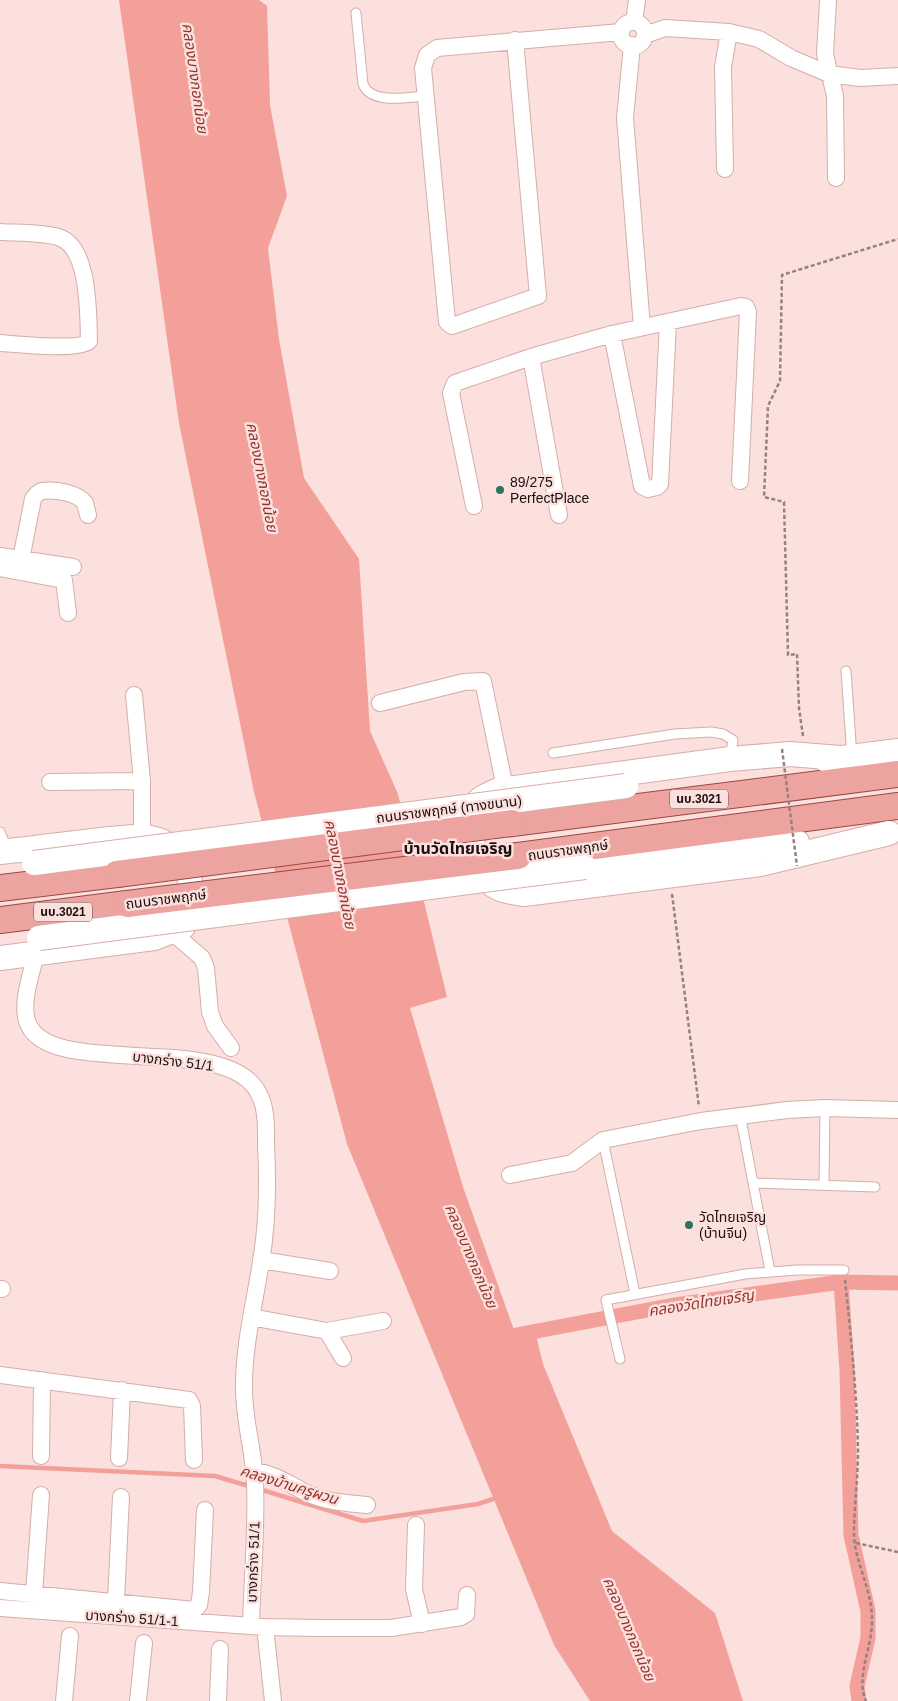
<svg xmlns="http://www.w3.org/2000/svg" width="898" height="1701" viewBox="0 0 898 1701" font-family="Arial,'Noto Sans Thai',sans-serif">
	<rect width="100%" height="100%" fill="#fbe0dd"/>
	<path fill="#f2a099" d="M119 0H259L267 6 270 105 287 196 268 248 279 339 304 478 359 559 370 731 398 794 447 997 410 1008 463 1187 514 1330 534 1327 543 1364 612 1531 715 1613 743 1701H590L554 1645 347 1144 254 792 179 423Z"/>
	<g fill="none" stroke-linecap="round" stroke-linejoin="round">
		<path stroke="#f2a099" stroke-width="4.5" d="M0 1466 215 1476 252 1487
			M259 1489 363 1521 478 1504 499 1497"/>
		<path stroke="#f2a099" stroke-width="15" d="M841 1282 847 1370 851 1535 868 1611V1638L857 1686 859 1701
			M516 1335 674 1305 841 1282 898 1283"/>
		<g stroke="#d6ada8" stroke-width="11">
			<path id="lane" d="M356 13 363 84C371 105 407 97 426 96
				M846 671 852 757
				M553 753 675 734 711 732 723 734 733 740 730 759
				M0 832 8 851
				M740 1114 753 1183 875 1187
				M603 1140 635 1294
				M753 1183 770 1271
				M824 1185 825 1108
				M620 1359 606 1300 745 1274 797 1270H844"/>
		</g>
		<g stroke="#d6ada8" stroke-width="18">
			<path id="street" d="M828 0 825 54 835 96 836 178
				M634 22 637 0
				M621 34a12 12 0 1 1 24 0a12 12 0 1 1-24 0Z
				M645 35 665 28 729 32 759 39 791 58 829 74 860 78 898 76
				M515 40 538 296 452 326 447 322 423 68 427 55 437 48 621 32
				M632 45 625 118 642 327
				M725 169 723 67 729 32
				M0 232C18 233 40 232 58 237 90 246 88 314 89 341 80 351 15 344 0 343
				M612 334 642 486 648 489 657 487 660 484 668 322
				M531 357 559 515
				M474 506 451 393 455 383 531 357 612 334 741 306 746 307 748 312 740 481
				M0 556 73 567
				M21 559 33 499C35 496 38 492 42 491 55 489 78 493 85 503L88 515
				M0 568 64 580 68 613
				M134 695 142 781V838
				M380 703 464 682 483 681 505 788
				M50 782 142 781
				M172 932 202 958 206 968 210 1012 215 1026 231 1048
				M36 953C32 973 21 1000 27 1021 46 1082 228 1029 259 1094 267 1109 266 1128 266 1144 268 1184 268 1222 261 1261 255 1302 244 1343 244 1385 243 1418 254 1450 255 1483 257 1530 252 1579 251 1626
				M510 1175 572 1163 603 1140 701 1121 787 1110 825 1108 898 1110
				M261 1260 330 1271
				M0 1289H2
				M251 1317 327 1331 383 1321
				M327 1331 343 1358
				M0 1375 189 1400 192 1406 194 1460
				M41 1456 42 1380
				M119 1458 122 1390
				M255 1471C276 1474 290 1485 309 1494 327 1502 348 1503 367 1505
				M416 1525 414 1589 422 1624
				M0 1591 194 1610 199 1605 201 1592 205 1510
				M34 1594 41 1495
				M116 1601 121 1497
				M0 1608 265 1627 317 1628H391L461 1617 466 1614 467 1595
				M265 1627 273 1701
				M64 1701 70 1636
				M138 1701 144 1643
				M218 1701 220 1649"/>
		</g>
		<g stroke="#d6ada8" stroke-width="26">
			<path id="secondary" d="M840 758 790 754 730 759 499 790C490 794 480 797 474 806 464 819 476 871 489 882 500 891 510 892 524 894L760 864 889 833
				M826 760 898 751
				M0 852C37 848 73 843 110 839 124 838 141 835 155 839 172 843 185 860 189 877 194 897 193 909 183 927L154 938 0 958
				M585 867 797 842"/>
		</g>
		<g stroke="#9c4843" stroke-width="28">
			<path id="primary" d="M512 823 898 774
				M518 856 898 806
				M0 888 117 874
				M0 920 127 904"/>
		</g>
		<path stroke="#96817f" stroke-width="2.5" stroke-dasharray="4 2.5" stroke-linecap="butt" d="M803 736 799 708 797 654 788 655 784 502 764 497 768 406 780 381 782 275 898 239
			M672 894 699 1107
			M845 1280C851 1337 857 1394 858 1451 858 1479 854 1506 854 1534 854 1560 872 1589 872 1619 873 1646 855 1677 866 1701
			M856 1543 898 1552"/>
		<use href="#lane" stroke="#fff" stroke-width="9"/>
		<use href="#street" stroke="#fff" stroke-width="16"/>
		<use href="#secondary" stroke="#fff" stroke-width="24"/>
		<use href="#primary" stroke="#eda3a0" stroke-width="26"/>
		<g stroke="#d6ada8" stroke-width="26" stroke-linecap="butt">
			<path id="secondary-bridge" d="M34 863 626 786
				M39 938 585 867"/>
		</g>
		<g stroke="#9c4843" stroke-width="28" stroke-linecap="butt">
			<path id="primary-bridge" d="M117 874 512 823
				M127 904 518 856"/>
		</g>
		<path stroke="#96817f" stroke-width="2.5" stroke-dasharray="4 2.5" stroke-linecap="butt" d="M782 749 797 866"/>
		<use href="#secondary-bridge" stroke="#fff" stroke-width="24"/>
		<use href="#primary-bridge" stroke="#eda3a0" stroke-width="26"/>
	</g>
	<g fill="#307162" stroke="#fbe0dd" stroke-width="2">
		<circle cx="500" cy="490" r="5"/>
		<circle cx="689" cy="1225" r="5"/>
	</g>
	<g text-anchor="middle" stroke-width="5" stroke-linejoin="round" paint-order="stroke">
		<g fill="#fbe0dd" stroke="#604e4c" stroke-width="1">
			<rect x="670" y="789.5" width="58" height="19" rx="4"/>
			<rect x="34" y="902.5" width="58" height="19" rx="4"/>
		</g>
		<g font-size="12" font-weight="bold" fill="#1d0f0e">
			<text x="699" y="803">นบ.3021</text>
			<text x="63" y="916">นบ.3021</text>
		</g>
		<g font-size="14" fill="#1d0f0e" stroke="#fbe0dd" text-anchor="start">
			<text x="510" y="487">89/275<tspan x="510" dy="16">PerfectPlace</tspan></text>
			<text x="699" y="1222">วัดไทยเจริญ<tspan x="699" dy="16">(บ้านจีน)</tspan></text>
		</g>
		<g font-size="14" fill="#1d0f0e" stroke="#fbe0dd">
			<text transform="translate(449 809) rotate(-7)" y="5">ถนนราชพฤกษ์ (ทางขนาน)</text>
			<text transform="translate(568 850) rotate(-8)" y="5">ถนนราชพฤกษ์</text>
			<text transform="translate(166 899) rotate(-7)" y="5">ถนนราชพฤกษ์</text>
			<text transform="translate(173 1061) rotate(7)" y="5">บางกร่าง 51/1</text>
			<text transform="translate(253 1562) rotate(-88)" y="5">บางกร่าง 51/1</text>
			<text transform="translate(132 1618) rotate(4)" y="5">บางกร่าง 51/1-1</text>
		</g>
		<g font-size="15" font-style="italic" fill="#923330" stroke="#fbe0dd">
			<text transform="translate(195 78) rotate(82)" y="5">คลองบางกอกน้อย</text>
			<text transform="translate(262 477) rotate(79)" y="5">คลองบางกอกน้อย</text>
			<text transform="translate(340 874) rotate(79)" y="5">คลองบางกอกน้อย</text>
			<text transform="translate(471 1256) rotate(67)" y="5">คลองบางกอกน้อย</text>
			<text transform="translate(701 1303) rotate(-9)" y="5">คลองวัดไทยเจริญ</text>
			<text transform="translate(289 1485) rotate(17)" y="5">คลองบ้านครูผวน</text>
			<text transform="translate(629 1629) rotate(67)" y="5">คลองบางกอกน้อย</text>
		</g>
		<g font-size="16" font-weight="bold" fill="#1d0f0e" stroke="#fbe0dd">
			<text x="458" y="854">บ้านวัดไทยเจริญ</text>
		</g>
	</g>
</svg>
